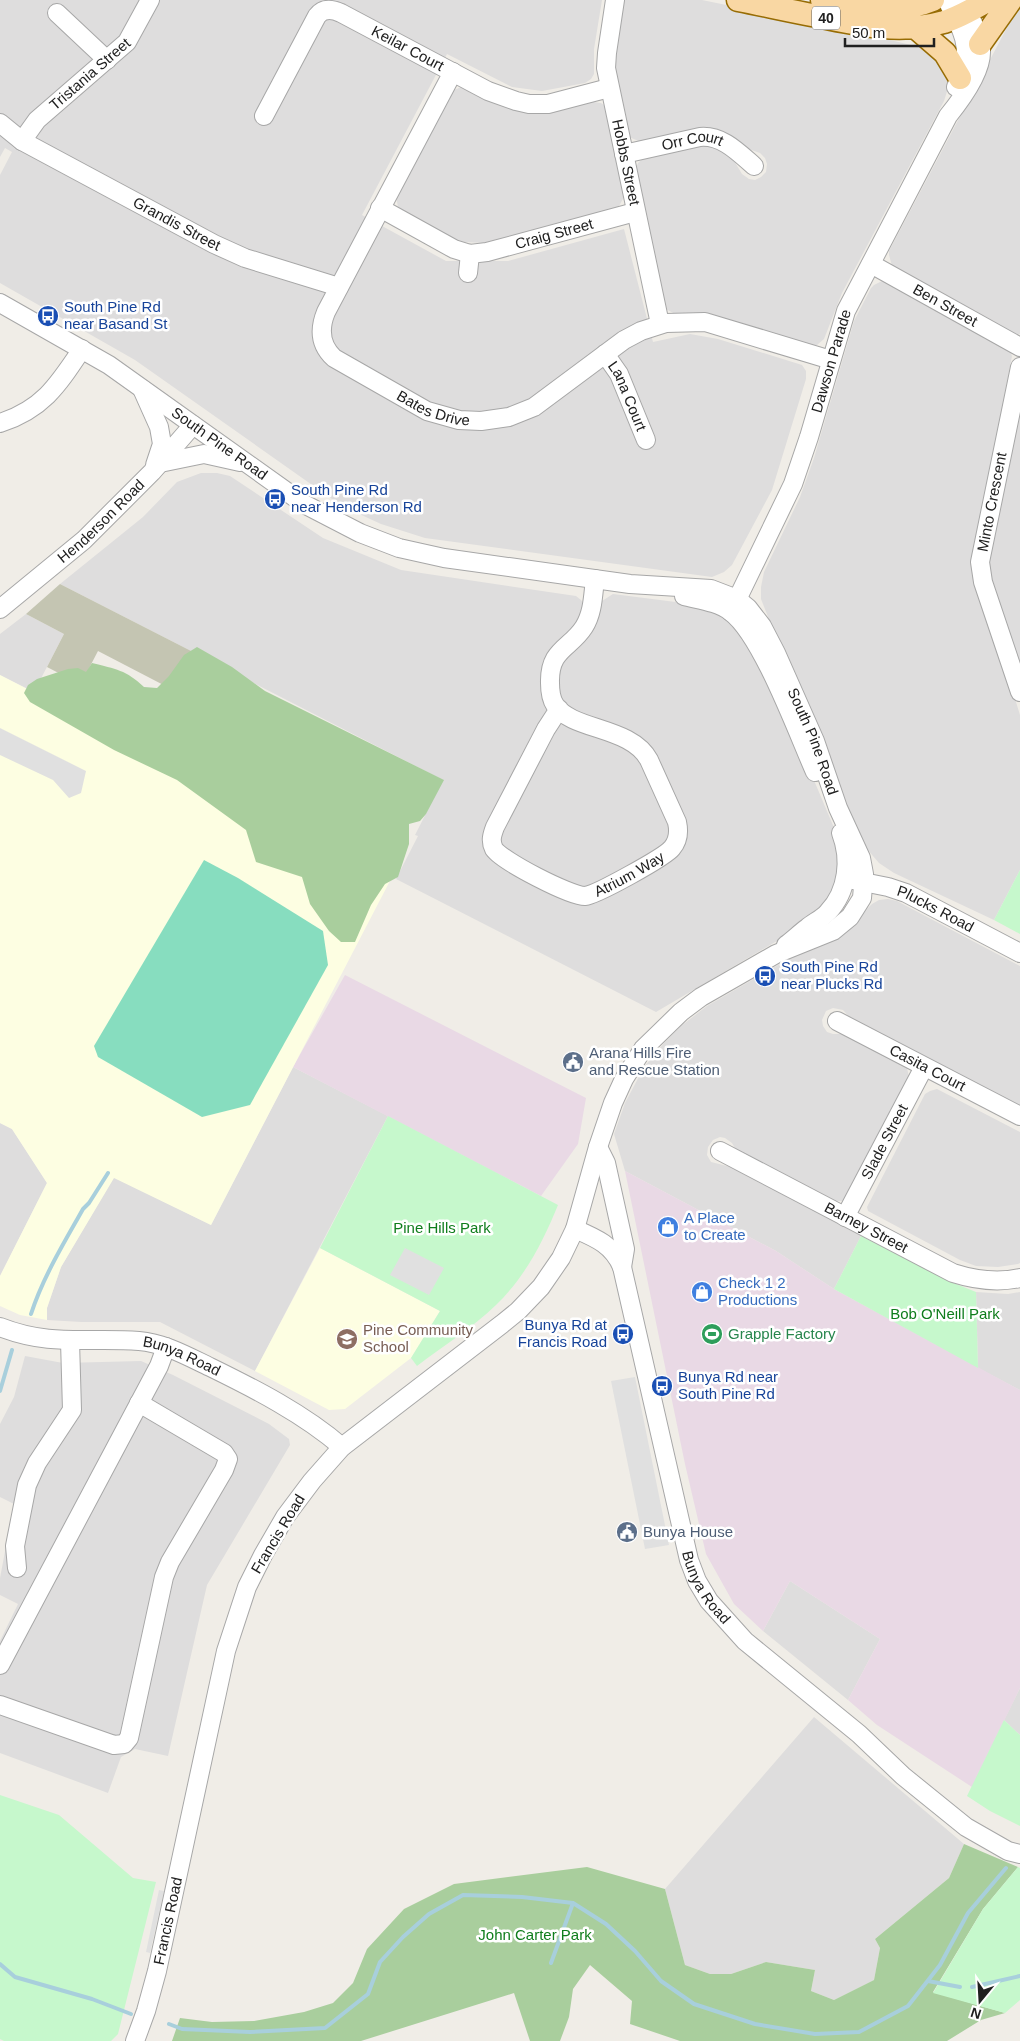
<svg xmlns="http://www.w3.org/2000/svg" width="1020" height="2041" viewBox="0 0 1020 2041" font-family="Helvetica,sans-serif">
	<rect width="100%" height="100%" fill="#f0ede7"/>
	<path fill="#dedddd" d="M0 0H602L594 49V74L591 79 585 83 542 91 512 87 447 54 362 215 446 261H508L624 229 653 342 690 334 718 339 802 365 806 371V379L772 490 732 565 724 572 712 577 425 538 381 524 342 506 135 360 0 283V175L12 152 5 148 0 157Z
		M623 0H702L847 30 924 48 949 70V85L944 101 842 293 824 339 817 345 812 346 675 314 664 308 635 170 638 163 644 157 699 145H713L733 159 742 174 749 179 755 180 761 177 766 172 767 164 765 158 760 153 740 146 641 142 629 137 613 66Z
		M1020 3V334L1016 335 1010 333 892 266 889 255V251Z
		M461 87 548 110 593 102 601 103 605 106 624 192V197L619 206 613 210 483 243 465 242 451 238 402 211 398 207 396 197 452 91Z
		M882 281 886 282 1010 351 1012 356 973 562 1020 715V870L994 920 894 873 879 863 867 849 844 800 786 663 761 599V587L764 572 800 497 814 458 854 321 871 288 874 285Z
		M1020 396V672L988 569 989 555Z
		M201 473H217L230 476 323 538 401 570 576 596 581 600 584 604 573 631 555 646 547 658 544 675 547 706 546 715 485 838 487 848 496 860 578 901 585 902 598 898 674 854 683 841 685 831 681 820 649 747 635 736 571 710 561 703 557 693 555 683 557 667 562 657 593 626 602 601 613 594 699 605 724 614 746 634 773 683 840 842 842 855 840 874 832 899 811 921 656 1012 396 879 418 836 415 835 443 780 60 584 143 517 177 482Z
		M26 614 64 634 34 692 0 675V634Z
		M565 723H570L637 754 672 827 667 844 599 886 577 888 503 851 498 835 556 727Z
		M888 899 897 901 1020 966V1109L852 1020 843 1010 833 1008 826 1011 822 1020 823 1026 827 1032 833 1034H845L902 1064 907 1068 909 1077 908 1081 846 1199 842 1201H831L736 1150 732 1143 725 1138 720 1137 713 1140 708 1147 707 1155 711 1162 739 1169 861 1236 834 1289 776 1251 625 1171 614 1134 625 1103 644 1067 665 1042 681 1026 707 1006 854 921 872 904 879 900Z
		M293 1067 388 1116 255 1371 160 1322H82L47 1320V1308L61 1267 114 1177 211 1225Z
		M937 1089 1020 1132V1263L1018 1264 998 1267 976 1266 960 1260 868 1211 867 1207 925 1094 930 1091Z
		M0 1123 12 1129 47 1183 0 1276Z
		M976 1292 1008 1294 1020 1292V1390L978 1368Z
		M25 1356 63 1363 141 1361 173 1375 269 1424 289 1439 290 1445 207 1585 168 1756 135 1749 121 1757 108 1793 0 1753V1641L18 1604 0 1595V1578L14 1504 0 1497V1424L14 1397Z
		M790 1581 880 1639 848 1700 763 1631Z
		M1020 1688V1735L1004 1720Z
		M814 1717 964 1844 949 1878 875 1939 880 1948 874 1980 834 2000 811 1991 815 1970 766 1962 731 1974H710L685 1965 665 1889Z"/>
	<path fill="#e9d9e5" d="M345 975 586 1098 578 1144 541 1196 293 1067Z
		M625 1171 776 1251 834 1289 1020 1390V1688L972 1787 877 1725 848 1700 880 1639 790 1581 763 1631 734 1604 706 1554 685 1464Z"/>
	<path fill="#fdfee2" d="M0 675 392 877 211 1225 114 1178 61 1267 47 1308V1320L20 1315 0 1306V1276L47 1183 12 1129 0 1123Z
		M320 1248 440 1311 411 1358 345 1409 329 1410 255 1371Z"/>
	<path fill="#c4c5b2" d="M60 584 195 653 175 691 98 651 85 676 74 681 47 667 64 634 26 614Z"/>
	<path fill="#a9ce9d" d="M197 647 232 667 265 691 444 780 426 814 420 821 409 824V844L398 877 385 884 371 905 355 942H341L329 931 310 904 302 877 256 862 246 830 177 780 114 750 30 702 24 693 28 685 37 679 68 669 78 668 86 672 92 663C116 669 126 670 144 687L157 688 169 676 184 655Z
		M964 1844 1018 1867 983 1909 933 1992 1005 2013 981 2020 947 2041H680L630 2024 632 2001 590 1965 573 1989 569 2017 560 2041H530L514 1993 361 2041H172L180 2018 212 2022 254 2021 304 2012 333 2003 353 1983 367 1949 404 1909 454 1884 587 1867 665 1889 685 1965 710 1974H731L766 1962 815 1970 811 1991 834 2000 874 1980 880 1948 875 1939 949 1878Z"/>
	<path fill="#c6f8cc" d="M1020 870V934L994 920Z
		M388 1116 558 1205C543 1242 525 1277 496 1305 472 1328 443 1346 417 1366L411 1358 440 1311 320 1248Z
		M861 1236 951 1282 976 1292 978 1368 834 1289Z
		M1004 1720 1020 1735V1826L990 1811 967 1796Z
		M0 1795 59 1815 133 1878 156 1882 118 2034 111 2041H4L0 2039Z
		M1018 1867 1020 1868V2000L1005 2013 933 1993 983 1909Z"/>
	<path fill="#87ddbf" d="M204 860 238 878 323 931 328 965 250 1105 202 1117 98 1057 94 1046Z"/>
	<path fill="#e0e0e0" d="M0 728 86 771 81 793 69 798 53 780 0 755Z
		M405 1248 444 1268 429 1295 390 1275Z
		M635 1377 669 1545 645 1549 611 1381Z
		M159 1890 164 1891 150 1953 146 1952Z"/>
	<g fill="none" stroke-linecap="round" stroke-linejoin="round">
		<path stroke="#a8cfdc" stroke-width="4" d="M31 1314C43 1277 64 1243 83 1209L89 1203 108 1173
			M0 1391 12 1350
			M551 1963 573 1903
			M0 1964 15 1977 92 1999 131 2014
			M928 1981 960 1987
			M972 1987 1020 1976
			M169 2024 182 2029 250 2032 325 2028 368 1994 380 1962 403 1937 429 1914 463 1895 522 1897 573 1903 606 1924 635 1951 661 1981 694 2004 755 2024 815 2034 859 2032 908 2006 940 1965 968 1913 1006 1868"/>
		<g stroke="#a7a7a7" stroke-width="20">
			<g id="minor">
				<path id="s1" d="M615 0 607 53 606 68 660 324"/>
				<path d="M947 0C965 38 974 46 956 87"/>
				<path d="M57 13 107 60"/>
				<path id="s2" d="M453 72 326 312C319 329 320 345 334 358L427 411 459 420 481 421 509 417 534 407 624 340 641 331 666 323 705 322 831 360"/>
				<path id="s3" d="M264 116 317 16C323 8 332 9 341 13L488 91 516 101 529 104H548L609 88"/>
				<path id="s4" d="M0 123 22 141 214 244 245 258 339 287"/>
				<path id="s5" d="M22 141 37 120 127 42 150 0"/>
				<path id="s6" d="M624 154 700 137C722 135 738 152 754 166"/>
				<path id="s7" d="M380 208 454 249 470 254 487 252 635 212"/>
				<path id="s8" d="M871 264 1020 347"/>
				<path d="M468 273 470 254"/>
				<path id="s9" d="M0 303 109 365 304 504 360 533 399 548 444 558 630 584 711 589 737 599 748 608 762 626 776 653 815 741 838 808 861 858 864 874 862 898 850 917 833 931 776 954 701 997 681 1012 643 1049 624 1079 613 1103 598 1147 575 1229 561 1258 541 1287 518 1311 502 1324 342 1447 312 1481 285 1517 263 1555 247 1587 226 1651 157 1971 146 2011 135 2041"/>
				<path id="s10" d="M605 354 619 374 646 440"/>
				<path d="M1020 367 980 562 983 582 1020 692"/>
				<path d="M142 389 159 427 162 444 155 465"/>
				<path d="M0 423C43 409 58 385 82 349"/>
				<path d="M160 463 204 454 240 462"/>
				<path d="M684 596C700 600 718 602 731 612 762 635 798 734 815 772"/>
				<path id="s11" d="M0 609 84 540 152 472 193 425"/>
				<path id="s12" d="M731 612 793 484 809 437 846 311 948 116C961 100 982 72 981 51 980 33 969 15 961 0"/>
				<path id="s13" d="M559 709 546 729 495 827C492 835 490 841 494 849 502 861 570 896 585 896 596 895 665 857 672 848 678 841 679 831 677 822L649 760C631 726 572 731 555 705 551 699 550 691 550 683 549 649 570 649 584 627 593 613 593 595 595 579"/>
				<path id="s14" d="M853 880 888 887 906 893 1020 953"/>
				<path d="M786 945C793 940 800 933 807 928 814 922 822 919 828 912 848 891 851 859 841 833"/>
				<path id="s15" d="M837 1021 1020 1116"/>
				<path d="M598 1147 606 1163 625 1249 622 1267"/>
				<path id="s16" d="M720 1151 953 1273C975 1280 997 1283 1020 1278"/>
				<path id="s17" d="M845 1217 924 1067"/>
				<path id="s18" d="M575 1229C596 1238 613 1245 622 1267L689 1560 697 1581 709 1601 745 1641 859 1734 903 1776 966 1827 1008 1851 1020 1854"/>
				<path id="s19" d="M0 1327C51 1347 87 1337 139 1341 164 1343 187 1356 210 1367 255 1389 304 1414 342 1447"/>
				<path d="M17 1568 15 1546 27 1485 37 1463 72 1410 70 1341"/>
				<path d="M0 1665 159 1366 166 1347"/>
				<path d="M0 1705 114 1745 124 1744 129 1738 164 1577 170 1562 224 1470 228 1459 224 1453 139 1403"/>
			</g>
		</g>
		<g stroke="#976c04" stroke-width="25">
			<path id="major" d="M738 0C764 5 790 11 817 16 859 25 901 34 944 22 960 17 975 8 989 0
				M822 0C858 7 898 15 933 0
				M915 27 945 53 960 78
				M980 44 1011 0"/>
		</g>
		<use href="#minor" stroke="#fff" stroke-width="18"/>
		<use href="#major" stroke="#f9d7a3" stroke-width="22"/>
	</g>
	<defs>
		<g id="bus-disc" transform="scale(1.125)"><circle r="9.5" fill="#1a4fb4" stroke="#fff"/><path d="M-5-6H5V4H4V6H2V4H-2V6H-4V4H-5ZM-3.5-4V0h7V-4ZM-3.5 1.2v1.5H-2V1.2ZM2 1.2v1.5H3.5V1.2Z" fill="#fff"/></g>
		<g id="civic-disc" transform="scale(1.125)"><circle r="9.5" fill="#5c6f8a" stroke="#fff"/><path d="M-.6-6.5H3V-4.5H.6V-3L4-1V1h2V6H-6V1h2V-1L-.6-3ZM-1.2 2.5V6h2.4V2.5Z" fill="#fff"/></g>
		<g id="shop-disc" transform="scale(1.125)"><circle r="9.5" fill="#3f7fe0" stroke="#fff"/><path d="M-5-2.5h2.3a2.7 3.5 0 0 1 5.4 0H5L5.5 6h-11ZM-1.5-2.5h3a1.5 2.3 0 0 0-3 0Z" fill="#fff"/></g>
		<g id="stadium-disc" transform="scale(1.125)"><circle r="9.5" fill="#2e9e5b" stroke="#fff"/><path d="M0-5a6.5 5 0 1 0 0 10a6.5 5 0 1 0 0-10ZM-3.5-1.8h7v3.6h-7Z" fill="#fff"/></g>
		<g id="school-disc" transform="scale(1.125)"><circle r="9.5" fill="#8d6e63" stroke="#fff"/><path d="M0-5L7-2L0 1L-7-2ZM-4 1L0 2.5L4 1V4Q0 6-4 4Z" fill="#fff"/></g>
	</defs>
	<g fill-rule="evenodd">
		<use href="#bus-disc" x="48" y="316"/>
		<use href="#bus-disc" x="275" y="499"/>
		<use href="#bus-disc" x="765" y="976"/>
		<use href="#civic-disc" x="573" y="1062"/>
		<use href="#shop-disc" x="668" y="1227"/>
		<use href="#shop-disc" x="702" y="1292"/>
		<use href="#bus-disc" x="623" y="1334"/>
		<use href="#stadium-disc" x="712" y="1334"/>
		<use href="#school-disc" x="347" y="1339"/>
		<use href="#bus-disc" x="662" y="1386"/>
		<use href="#civic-disc" x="627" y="1532"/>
	</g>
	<g text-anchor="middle" stroke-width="5" stroke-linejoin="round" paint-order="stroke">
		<rect fill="#fff" stroke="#636363" stroke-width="1" x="812" y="6.5" width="28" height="23" rx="4"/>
		<g font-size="14" font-weight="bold" fill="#202020">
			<text x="826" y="23">40</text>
		</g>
		<g font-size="15" fill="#202020" stroke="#fff">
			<text dy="5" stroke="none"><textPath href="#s3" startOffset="215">Keilar Court</textPath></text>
			<text dy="5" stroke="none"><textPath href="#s5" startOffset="96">Tristania Street</textPath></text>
			<text dy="5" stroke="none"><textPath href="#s6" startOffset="70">Orr Court</textPath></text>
			<text dy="5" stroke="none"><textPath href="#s1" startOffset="165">Hobbs Street</textPath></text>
			<text dy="5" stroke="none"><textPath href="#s4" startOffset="204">Grandis Street</textPath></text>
			<text dy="5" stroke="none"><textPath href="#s7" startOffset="188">Craig Street</textPath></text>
			<text dy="5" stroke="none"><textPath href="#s8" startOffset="85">Ben Street</textPath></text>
			<text dy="5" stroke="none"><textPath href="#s12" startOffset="271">Dawson Parade</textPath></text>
			<text dy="5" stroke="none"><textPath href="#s10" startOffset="48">Lana Court</textPath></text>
			<text dy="5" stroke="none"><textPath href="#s2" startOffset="434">Bates Drive</textPath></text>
			<text dy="5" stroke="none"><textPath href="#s9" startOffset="261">South Pine Road</textPath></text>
			<text transform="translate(992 502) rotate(-79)" y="5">Minto Crescent</text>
			<text dy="5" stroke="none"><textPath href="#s11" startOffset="134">Henderson Road</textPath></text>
			<text dy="5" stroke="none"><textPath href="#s9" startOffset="976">South Pine Road</textPath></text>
			<text dy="5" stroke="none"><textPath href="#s13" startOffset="310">Atrium Way</textPath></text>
			<text dy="5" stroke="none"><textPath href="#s14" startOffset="88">Plucks Road</textPath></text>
			<text dy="5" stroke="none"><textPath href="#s15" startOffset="102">Casita Court</textPath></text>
			<text dy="5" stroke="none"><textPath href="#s17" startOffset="85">Slade Street</textPath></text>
			<text dy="5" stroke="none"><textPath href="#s16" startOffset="165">Barney Street</textPath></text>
			<text dy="5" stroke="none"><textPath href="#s19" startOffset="186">Bunya Road</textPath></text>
			<text transform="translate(278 1534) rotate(-59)" y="5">Francis Road</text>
			<text dy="5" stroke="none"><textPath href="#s18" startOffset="395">Bunya Road</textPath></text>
			<text transform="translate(168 1921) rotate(-78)" y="5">Francis Road</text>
		</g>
		<g font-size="15" fill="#164399" stroke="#fff" text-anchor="start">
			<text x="64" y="312">South Pine Rd<tspan x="64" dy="17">near Basand St</tspan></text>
			<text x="291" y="495">South Pine Rd<tspan x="291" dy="17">near Henderson Rd</tspan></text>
			<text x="781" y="972">South Pine Rd<tspan x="781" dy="17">near Plucks Rd</tspan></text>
			<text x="607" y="1330" text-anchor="end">Bunya Rd at<tspan x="607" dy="17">Francis Road</tspan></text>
			<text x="678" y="1382">Bunya Rd near<tspan x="678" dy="17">South Pine Rd</tspan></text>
		</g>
		<g font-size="15" fill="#4e5e75" stroke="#fff" text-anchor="start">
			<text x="589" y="1058">Arana Hills Fire<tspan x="589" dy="17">and Rescue Station</tspan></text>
			<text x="643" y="1537">Bunya House</text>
		</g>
		<g font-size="15" fill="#366cbe" stroke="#fff" text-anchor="start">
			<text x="684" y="1223">A Place<tspan x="684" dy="17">to Create</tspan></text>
			<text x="718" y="1288">Check 1 2<tspan x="718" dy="17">Productions</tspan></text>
		</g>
		<g font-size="15" fill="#0f7d1c" stroke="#fff">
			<text x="442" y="1233">Pine Hills Park</text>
			<text x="945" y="1319">Bob O'Neill Park</text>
			<text x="535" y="1940">John Carter Park</text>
		</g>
		<g font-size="15" fill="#785e54" stroke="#fff" text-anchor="start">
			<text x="363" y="1335">Pine Community<tspan x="363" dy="17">School</tspan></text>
		</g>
		<g font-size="15" fill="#27864d" stroke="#fff" text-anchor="start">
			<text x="728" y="1339">Grapple Factory</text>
		</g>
	</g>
	<g transform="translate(980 2001) rotate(198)" stroke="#ffffff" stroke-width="4" paint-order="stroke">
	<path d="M0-4L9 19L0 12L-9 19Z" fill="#202020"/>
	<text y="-8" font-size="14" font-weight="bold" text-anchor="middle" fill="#202020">N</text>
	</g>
	<path d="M845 38v8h89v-8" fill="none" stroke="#202020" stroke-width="2.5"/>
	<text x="852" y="38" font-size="15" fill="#202020" stroke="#ffffff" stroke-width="4" paint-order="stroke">50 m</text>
</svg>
